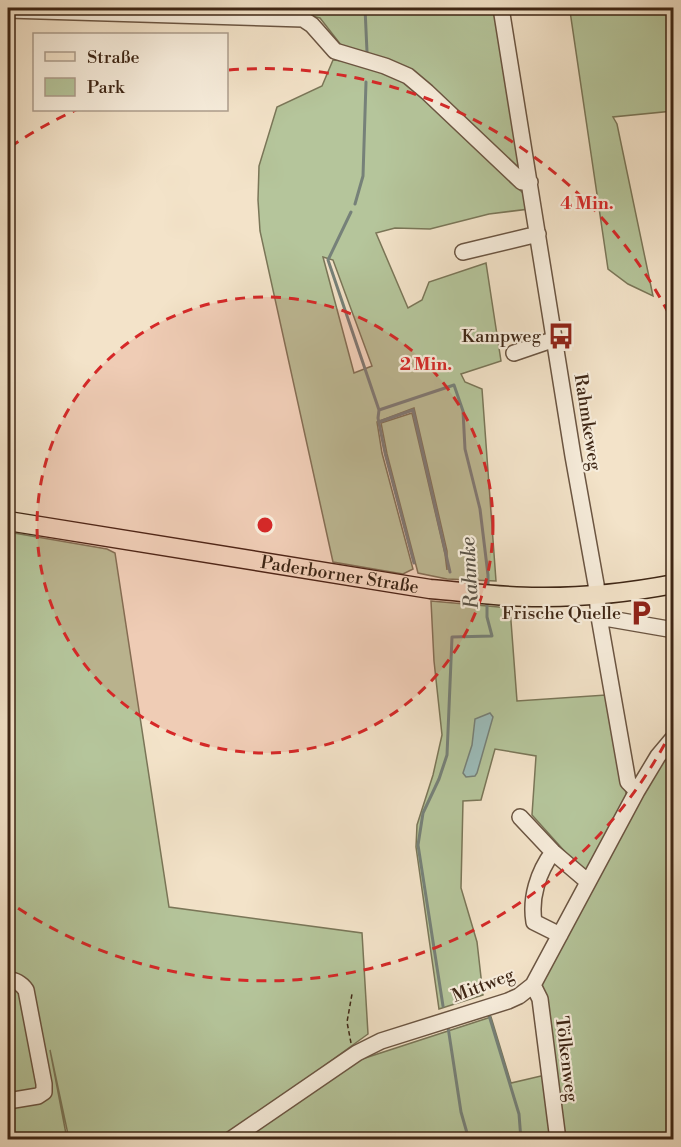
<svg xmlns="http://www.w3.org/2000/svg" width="681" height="1147" viewBox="0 0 681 1147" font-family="'Libre Bodoni',serif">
	<rect width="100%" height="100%" fill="#f3e3c9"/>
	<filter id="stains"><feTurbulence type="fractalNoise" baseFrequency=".00333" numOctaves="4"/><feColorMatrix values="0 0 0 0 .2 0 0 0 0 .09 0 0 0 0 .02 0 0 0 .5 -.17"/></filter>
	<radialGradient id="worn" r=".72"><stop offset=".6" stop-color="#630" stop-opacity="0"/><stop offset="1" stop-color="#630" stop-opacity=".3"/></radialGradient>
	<path fill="#b5c59b" stroke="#7a7658" stroke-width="1.5" fill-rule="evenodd" d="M158 8H496L522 170 517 173 435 91 341 45 320 18 303 14Z
		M583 8H673V111L613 117 617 124 653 296 628 284 608 269 570 11 582 9Z
		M333 60 364 63 410 84 524 194 529 209 489 214 430 229 395 228 376 233 408 308 422 300 429 282 486 263 501 361 461 374 465 382 482 389 496 581 447 579 418 573 387 454 381 423 412 413 445 554 447 570V551L414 408 377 422 382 453 413 569 403 574 333 562 260 231 258 200 259 166 277 107 322 86ZM323 257 333 260 372 366 354 373Z
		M8 532 107 549 115 553 169 907 362 933 368 1034 223 1139H69L50 1050 67 1139H8Z
		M431 601 510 608 517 701 606 695 627 798 585 874 532 815 536 756 495 749 481 800 463 801 461 888 477 942 483 995 439 1009 416 847 417 825 433 775 442 735 434 661Z
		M673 745V1139L242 1140 359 1060 491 1017 511 1083 554 1073 542 983 643 788Z"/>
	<path fill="#9cbdbb" stroke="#768179" stroke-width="1.5" d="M490 713 493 717 477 773 475 776 466 777 463 773 472 745 475 719Z"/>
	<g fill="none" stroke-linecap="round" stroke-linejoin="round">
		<path stroke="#768179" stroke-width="3" d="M365 8 367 52
			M355 204 363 176 366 82
			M351 212 328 260 379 410 454 385 463 411 465 449 480 509 488 575V590
			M379 410 378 418 385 453 414 563
			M379 422 413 410 450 572
			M443 1006 418 845 423 813 439 779 447 755 452 637 492 636 487 617V602
			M488 1012 519 1114 521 1140
			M448 1027 461 1112 469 1140"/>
		<g stroke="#6b5542" stroke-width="18">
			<path id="minor" d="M501 8 573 456 596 584 599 617 674 630
				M8 10 303 19 312 25 335 51 385 66 408 76 427 92 522 182H530
				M463 252 538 234
				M514 353 555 339
				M599 617 628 782 637 791
				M520 817 553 852 587 881
				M553 852C538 872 530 898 534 922L560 935
				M8 980C16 980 21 983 26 990L44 1084V1092L38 1096 8 1101
				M533 985 540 999 558 1140
				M230 1140 357 1053 381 1041 508 1001 519 996 533 985 637 791 658 756 674 737"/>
		</g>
		<g stroke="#3e2615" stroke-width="21">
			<g id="major">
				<path id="s1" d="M8 521 430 589C468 592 507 598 545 597 588 597 632 592 674 584"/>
			</g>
		</g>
		<path stroke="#3e2615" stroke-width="1.5" stroke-dasharray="4.5 3" stroke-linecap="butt" d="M351 1043 347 1022 352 994"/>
		<use href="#minor" stroke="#f7eddc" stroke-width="15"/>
		<use href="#major" stroke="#f3e3c9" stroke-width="18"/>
	</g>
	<circle cx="265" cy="525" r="228" fill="#d62828" fill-opacity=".12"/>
	<g fill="none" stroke="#d62828" stroke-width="3" stroke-dasharray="10 8">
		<circle cx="265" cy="525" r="228"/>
		<path d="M673 728A456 456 0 0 1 10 903M10 147A456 456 0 0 1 76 110M229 70A456 456 0 0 1 673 322"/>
	</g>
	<defs>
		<g id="bus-bare" transform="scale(2.07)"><path d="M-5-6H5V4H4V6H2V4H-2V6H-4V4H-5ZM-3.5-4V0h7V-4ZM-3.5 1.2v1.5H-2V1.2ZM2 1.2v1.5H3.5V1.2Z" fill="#8f2418" stroke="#f7eddc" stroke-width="2.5" paint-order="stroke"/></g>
		<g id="parking-bare" transform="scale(2.07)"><path d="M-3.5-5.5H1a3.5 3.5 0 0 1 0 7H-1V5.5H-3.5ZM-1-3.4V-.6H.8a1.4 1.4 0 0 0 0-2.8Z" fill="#8f2418" stroke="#f7eddc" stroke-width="2.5" paint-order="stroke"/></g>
	</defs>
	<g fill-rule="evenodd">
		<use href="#bus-bare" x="561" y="336"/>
		<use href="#parking-bare" x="641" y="613"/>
	</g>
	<g text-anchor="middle" stroke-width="4.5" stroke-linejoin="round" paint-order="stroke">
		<g font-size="18" fill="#3e2615" stroke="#f7eddc" text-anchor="end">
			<text x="541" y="342">Kampweg</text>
			<text x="621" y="619">Frische Quelle</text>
		</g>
		<g font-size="18" fill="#3e2615" stroke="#f7eddc">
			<text transform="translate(588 422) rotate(81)" y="6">Rahmkeweg</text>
			<text dy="6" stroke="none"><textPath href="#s1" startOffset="336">Paderborner Straße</textPath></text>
			<text transform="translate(483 985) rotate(-21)" y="6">Mittweg</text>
			<text transform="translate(567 1059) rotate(83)" y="6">Tölkenweg</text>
		</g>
		<g font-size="20" font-style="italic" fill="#5a5347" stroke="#f7eddc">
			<text transform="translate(469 573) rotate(-93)" y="7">Rahmke</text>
		</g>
	</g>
	<circle cx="265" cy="525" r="9" fill="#d62828" stroke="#f7eddc" stroke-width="3"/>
	<g font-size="18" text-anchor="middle" font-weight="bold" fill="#d62828" stroke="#f7eddc" stroke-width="4.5" stroke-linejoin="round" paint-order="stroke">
		<text x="587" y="209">4 Min.</text>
		<text x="426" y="370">2 Min.</text>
	</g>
	<rect width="681" height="1147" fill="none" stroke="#f3e3c9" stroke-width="30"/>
	<rect x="9" y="9" width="663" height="1129" fill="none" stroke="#3e2615" stroke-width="3"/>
	<rect x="15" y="15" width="651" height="1117" fill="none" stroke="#3e2615" stroke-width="1.5"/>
	<rect x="33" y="33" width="195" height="78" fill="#f7eddc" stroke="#ad9d8c" stroke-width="1.5"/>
	<rect x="45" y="52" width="30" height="9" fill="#f3e3c9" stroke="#ad9d8c" stroke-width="1.5"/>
	<text x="87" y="63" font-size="18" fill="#3e2615">Straße</text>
	<rect x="45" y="78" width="30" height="18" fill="#b5c59b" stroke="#ad9d8c" stroke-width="1.5"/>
	<text x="87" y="93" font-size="18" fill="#3e2615">Park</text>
	<rect width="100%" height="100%" filter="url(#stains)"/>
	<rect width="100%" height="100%" fill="url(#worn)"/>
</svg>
